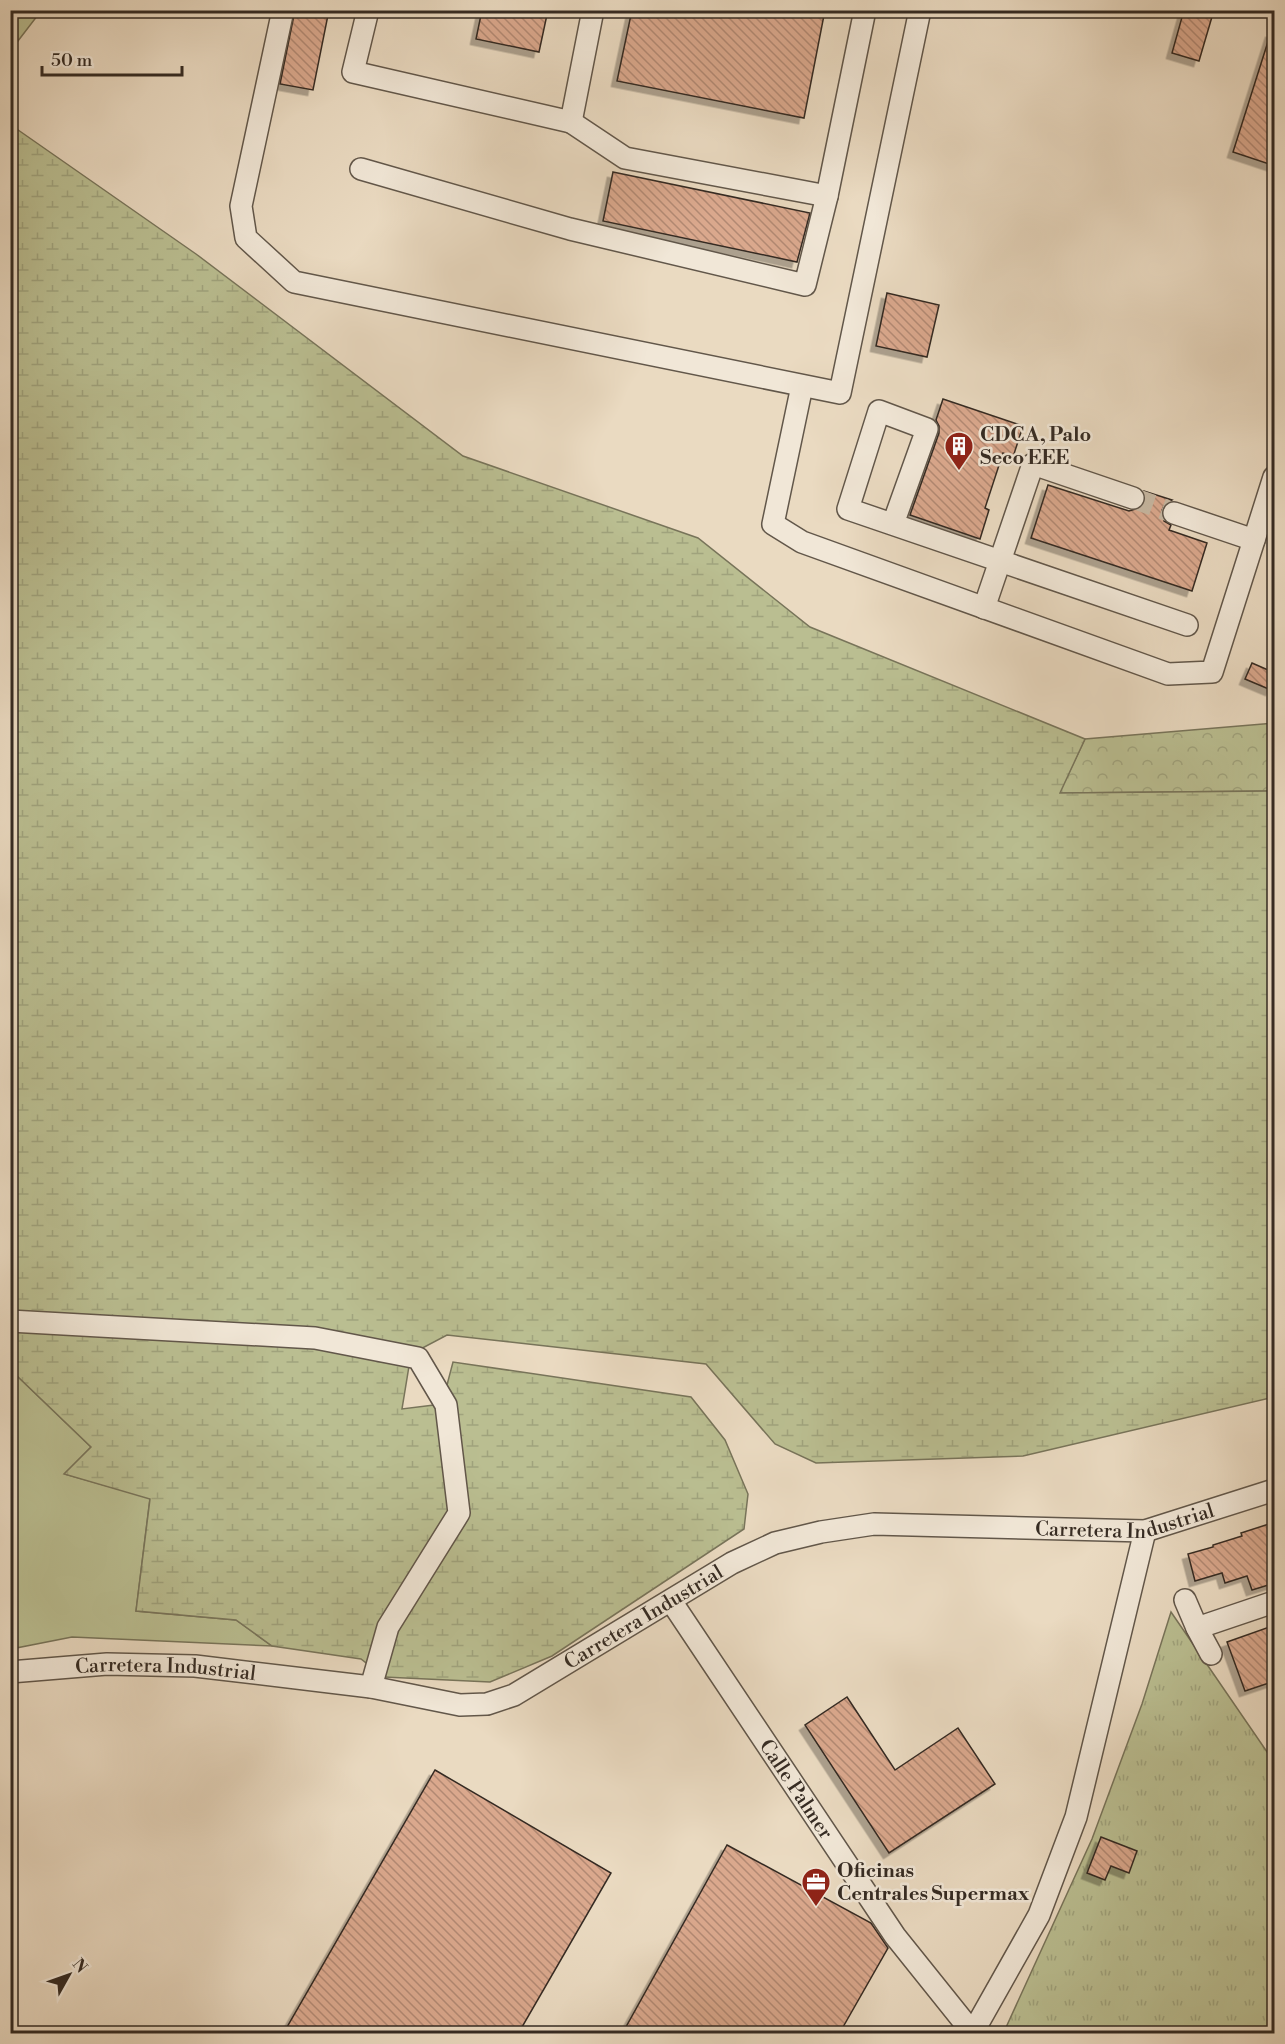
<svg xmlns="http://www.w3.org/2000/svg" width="1285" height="2044" viewBox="0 0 1285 2044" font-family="'Libre Bodoni',serif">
	<defs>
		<pattern id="forest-crowns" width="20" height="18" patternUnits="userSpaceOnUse" patternTransform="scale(1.5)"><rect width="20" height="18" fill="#babe91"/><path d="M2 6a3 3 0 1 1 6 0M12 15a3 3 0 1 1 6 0" fill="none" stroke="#a0a37d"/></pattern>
		<pattern id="wetland-marsh" width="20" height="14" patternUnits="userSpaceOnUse" patternTransform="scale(1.5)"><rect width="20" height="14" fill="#babe91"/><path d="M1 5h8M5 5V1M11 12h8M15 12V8" fill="none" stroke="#a0a37d"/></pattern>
		<pattern id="park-tufts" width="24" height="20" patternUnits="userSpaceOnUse" patternTransform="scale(1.5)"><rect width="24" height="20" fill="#babe91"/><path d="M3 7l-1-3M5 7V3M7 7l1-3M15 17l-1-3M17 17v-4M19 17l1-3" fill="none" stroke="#a0a37d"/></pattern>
		<pattern id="building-back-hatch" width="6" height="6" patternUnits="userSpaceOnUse" patternTransform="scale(1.5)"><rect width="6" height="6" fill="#daa88d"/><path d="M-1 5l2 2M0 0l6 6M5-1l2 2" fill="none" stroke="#b28973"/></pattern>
		<filter id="shadow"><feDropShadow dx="-5.5" dy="5.5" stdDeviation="0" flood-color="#0004"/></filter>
	</defs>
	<rect width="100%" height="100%" fill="#eadac1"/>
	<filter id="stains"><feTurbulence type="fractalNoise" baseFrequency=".00333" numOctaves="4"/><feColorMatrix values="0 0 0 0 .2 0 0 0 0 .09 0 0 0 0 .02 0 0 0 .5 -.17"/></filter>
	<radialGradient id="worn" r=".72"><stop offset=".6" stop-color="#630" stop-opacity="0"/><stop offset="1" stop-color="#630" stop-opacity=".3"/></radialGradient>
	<path fill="#babe91" stroke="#78745a" stroke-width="1.5" d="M11 10 41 11 11 50 10 11Z
		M10 1328 15 1329 14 1373 91 1447 65 1474 150 1498 136 1611 236 1620 272 1646 72 1637 11 1649Z"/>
	<path fill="url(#forest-crowns)" stroke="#78745a" stroke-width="1.5" d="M1274 723V791L1059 793 1085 739Z"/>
	<path fill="url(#wetland-marsh)" stroke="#78745a" stroke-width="1.5" d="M11 125 196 254 463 456 698 538 810 627 1085 739 1060 793 1274 791V1397L1023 1456 816 1463 775 1444 706 1364 447 1335 411 1354 402 1409 442 1404 453 1362 691 1397 725 1440 748 1494 744 1529 552 1656 490 1682 384 1677 361 1659 272 1646 236 1620 136 1611 150 1499 64 1474 91 1447 14 1373 15 1329 11 1328Z"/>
	<path fill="url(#park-tufts)" stroke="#78745a" stroke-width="1.5" d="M1171 1612 1274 1762V2033L1003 2034 1092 1839 1142 1704Z"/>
	<path fill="url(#building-back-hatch)" stroke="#352b23" stroke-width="1.5" filter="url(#shadow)" d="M295 10H329L313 90 280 84Z
		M482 10H548L539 52 476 39Z
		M632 10H825L804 118 617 81Z
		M1184 10H1214L1199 61 1172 53Z
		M1271 32 1275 33V166L1233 152Z
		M613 172 810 213 797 262 603 221Z
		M887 293 939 305 927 357 876 346Z
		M943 399 1023 426 1013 457 1003 453 985 508 989 510 980 539 910 515 939 433V426L936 420Z
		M1048 485 1129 511 1142 507 1145 502 1144 491 1172 500 1165 504 1162 510 1164 521 1171 525 1169 530 1207 543 1192 591 1031 538Z
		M1252 663 1275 673V682L1271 690 1245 679Z
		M1275 1522V1583L1252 1590 1247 1576 1225 1583 1222 1573 1195 1581 1188 1554 1213 1547V1545L1242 1536 1241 1533Z
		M1275 1625V1681L1245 1691 1227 1642Z
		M847 1697 895 1770 958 1728 995 1784 889 1853 805 1725Z
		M435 1770 611 1873 518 2034H283Z
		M1101 1837 1137 1851 1129 1873 1111 1866 1105 1880 1087 1873Z
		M727 1845 871 1923 888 1948 839 2034H622Z"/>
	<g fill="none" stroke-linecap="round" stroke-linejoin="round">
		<path stroke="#c6b7a1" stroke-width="21" stroke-dasharray="21 10" stroke-linecap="butt" d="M1133 498 1174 513"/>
		<g stroke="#62574a" stroke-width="24">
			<g id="minor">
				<path d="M283 10 241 206 246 238 294 282 840 393 920 10"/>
				<path d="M368 10 353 72 571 122 593 10"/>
				<path d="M571 122 625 158 827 196"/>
				<path d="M361 169 570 229 805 285 827 196 865 10"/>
				<path d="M802 386 773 524 802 542 1168 674 1212 672 1274 477"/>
				<path d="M1174 513 1254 540"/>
				<path d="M893 524 927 429 879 411 848 509 1187 625"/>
				<path d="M984 608 1033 464 1133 498"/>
				<path d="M10 1321 315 1338 418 1358 446 1405 459 1513 388 1627 371 1687"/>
				<path d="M1185 1600 1197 1628 1211 1654"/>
				<path id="s1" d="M671 1601 895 1936 972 2032"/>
				<path d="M1197 1628 1274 1602"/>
				<path id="s2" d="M10 1672 107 1664 195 1666 371 1687 460 1705 487 1704 514 1695 732 1563 775 1543 821 1532 874 1524 1145 1531 1274 1490"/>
				<path d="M972 2034 1039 1915 1076 1817 1145 1531"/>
			</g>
		</g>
		<use href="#minor" stroke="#f1e7d7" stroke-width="21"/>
	</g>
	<defs>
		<g id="building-pin" transform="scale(1.5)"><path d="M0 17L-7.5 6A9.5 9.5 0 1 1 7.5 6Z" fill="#8f2418" stroke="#f1e7d7"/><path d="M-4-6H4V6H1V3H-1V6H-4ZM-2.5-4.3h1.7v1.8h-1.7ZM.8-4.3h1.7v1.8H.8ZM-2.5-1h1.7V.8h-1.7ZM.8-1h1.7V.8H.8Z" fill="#fff"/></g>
		<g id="office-pin" transform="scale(1.5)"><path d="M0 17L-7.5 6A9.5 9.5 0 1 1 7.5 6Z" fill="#8f2418" stroke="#f1e7d7"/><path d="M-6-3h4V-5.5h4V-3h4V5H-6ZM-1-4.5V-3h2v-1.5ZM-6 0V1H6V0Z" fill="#fff"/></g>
	</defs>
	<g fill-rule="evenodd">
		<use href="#building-pin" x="959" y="446"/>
		<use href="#office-pin" x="816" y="1882"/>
	</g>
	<g text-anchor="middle" stroke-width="5" stroke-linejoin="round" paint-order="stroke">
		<g font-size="20" font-weight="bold" fill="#352b23" stroke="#f1e7d7" text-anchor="start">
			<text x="980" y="441">CDCA, Palo<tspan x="980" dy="23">Seco EEE</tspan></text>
			<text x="837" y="1877">Oficinas<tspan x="837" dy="23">Centrales Supermax</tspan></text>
		</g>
		<g font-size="20" fill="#352b23" stroke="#f1e7d7">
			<text dy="7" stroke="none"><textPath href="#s2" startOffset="1164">Carretera Industrial</textPath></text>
			<text dy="7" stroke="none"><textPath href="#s2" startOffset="660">Carretera Industrial</textPath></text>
			<text dy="7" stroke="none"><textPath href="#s2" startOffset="156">Carretera Industrial</textPath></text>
			<text dy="7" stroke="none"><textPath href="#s1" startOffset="226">Calle Palmer</textPath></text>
		</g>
	</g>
	<rect width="1285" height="2044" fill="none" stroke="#eadac1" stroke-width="36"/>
	<rect x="12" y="12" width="1261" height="2020" fill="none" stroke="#352b23" stroke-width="3"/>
	<rect x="18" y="18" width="1249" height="2008" fill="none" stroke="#352b23" stroke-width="1.5"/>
	<g transform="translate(69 1975) rotate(50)" stroke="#f1e7d7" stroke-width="4.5" paint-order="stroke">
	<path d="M0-4.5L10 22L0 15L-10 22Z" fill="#352b23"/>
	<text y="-9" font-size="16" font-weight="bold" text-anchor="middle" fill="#352b23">N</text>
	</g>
	<path d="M42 66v9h140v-9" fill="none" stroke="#352b23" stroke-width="3"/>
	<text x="51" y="66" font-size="18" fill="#352b23" stroke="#f1e7d7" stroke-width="4.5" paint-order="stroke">50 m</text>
	<rect width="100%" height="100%" filter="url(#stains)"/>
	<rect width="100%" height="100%" fill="url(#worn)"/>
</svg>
